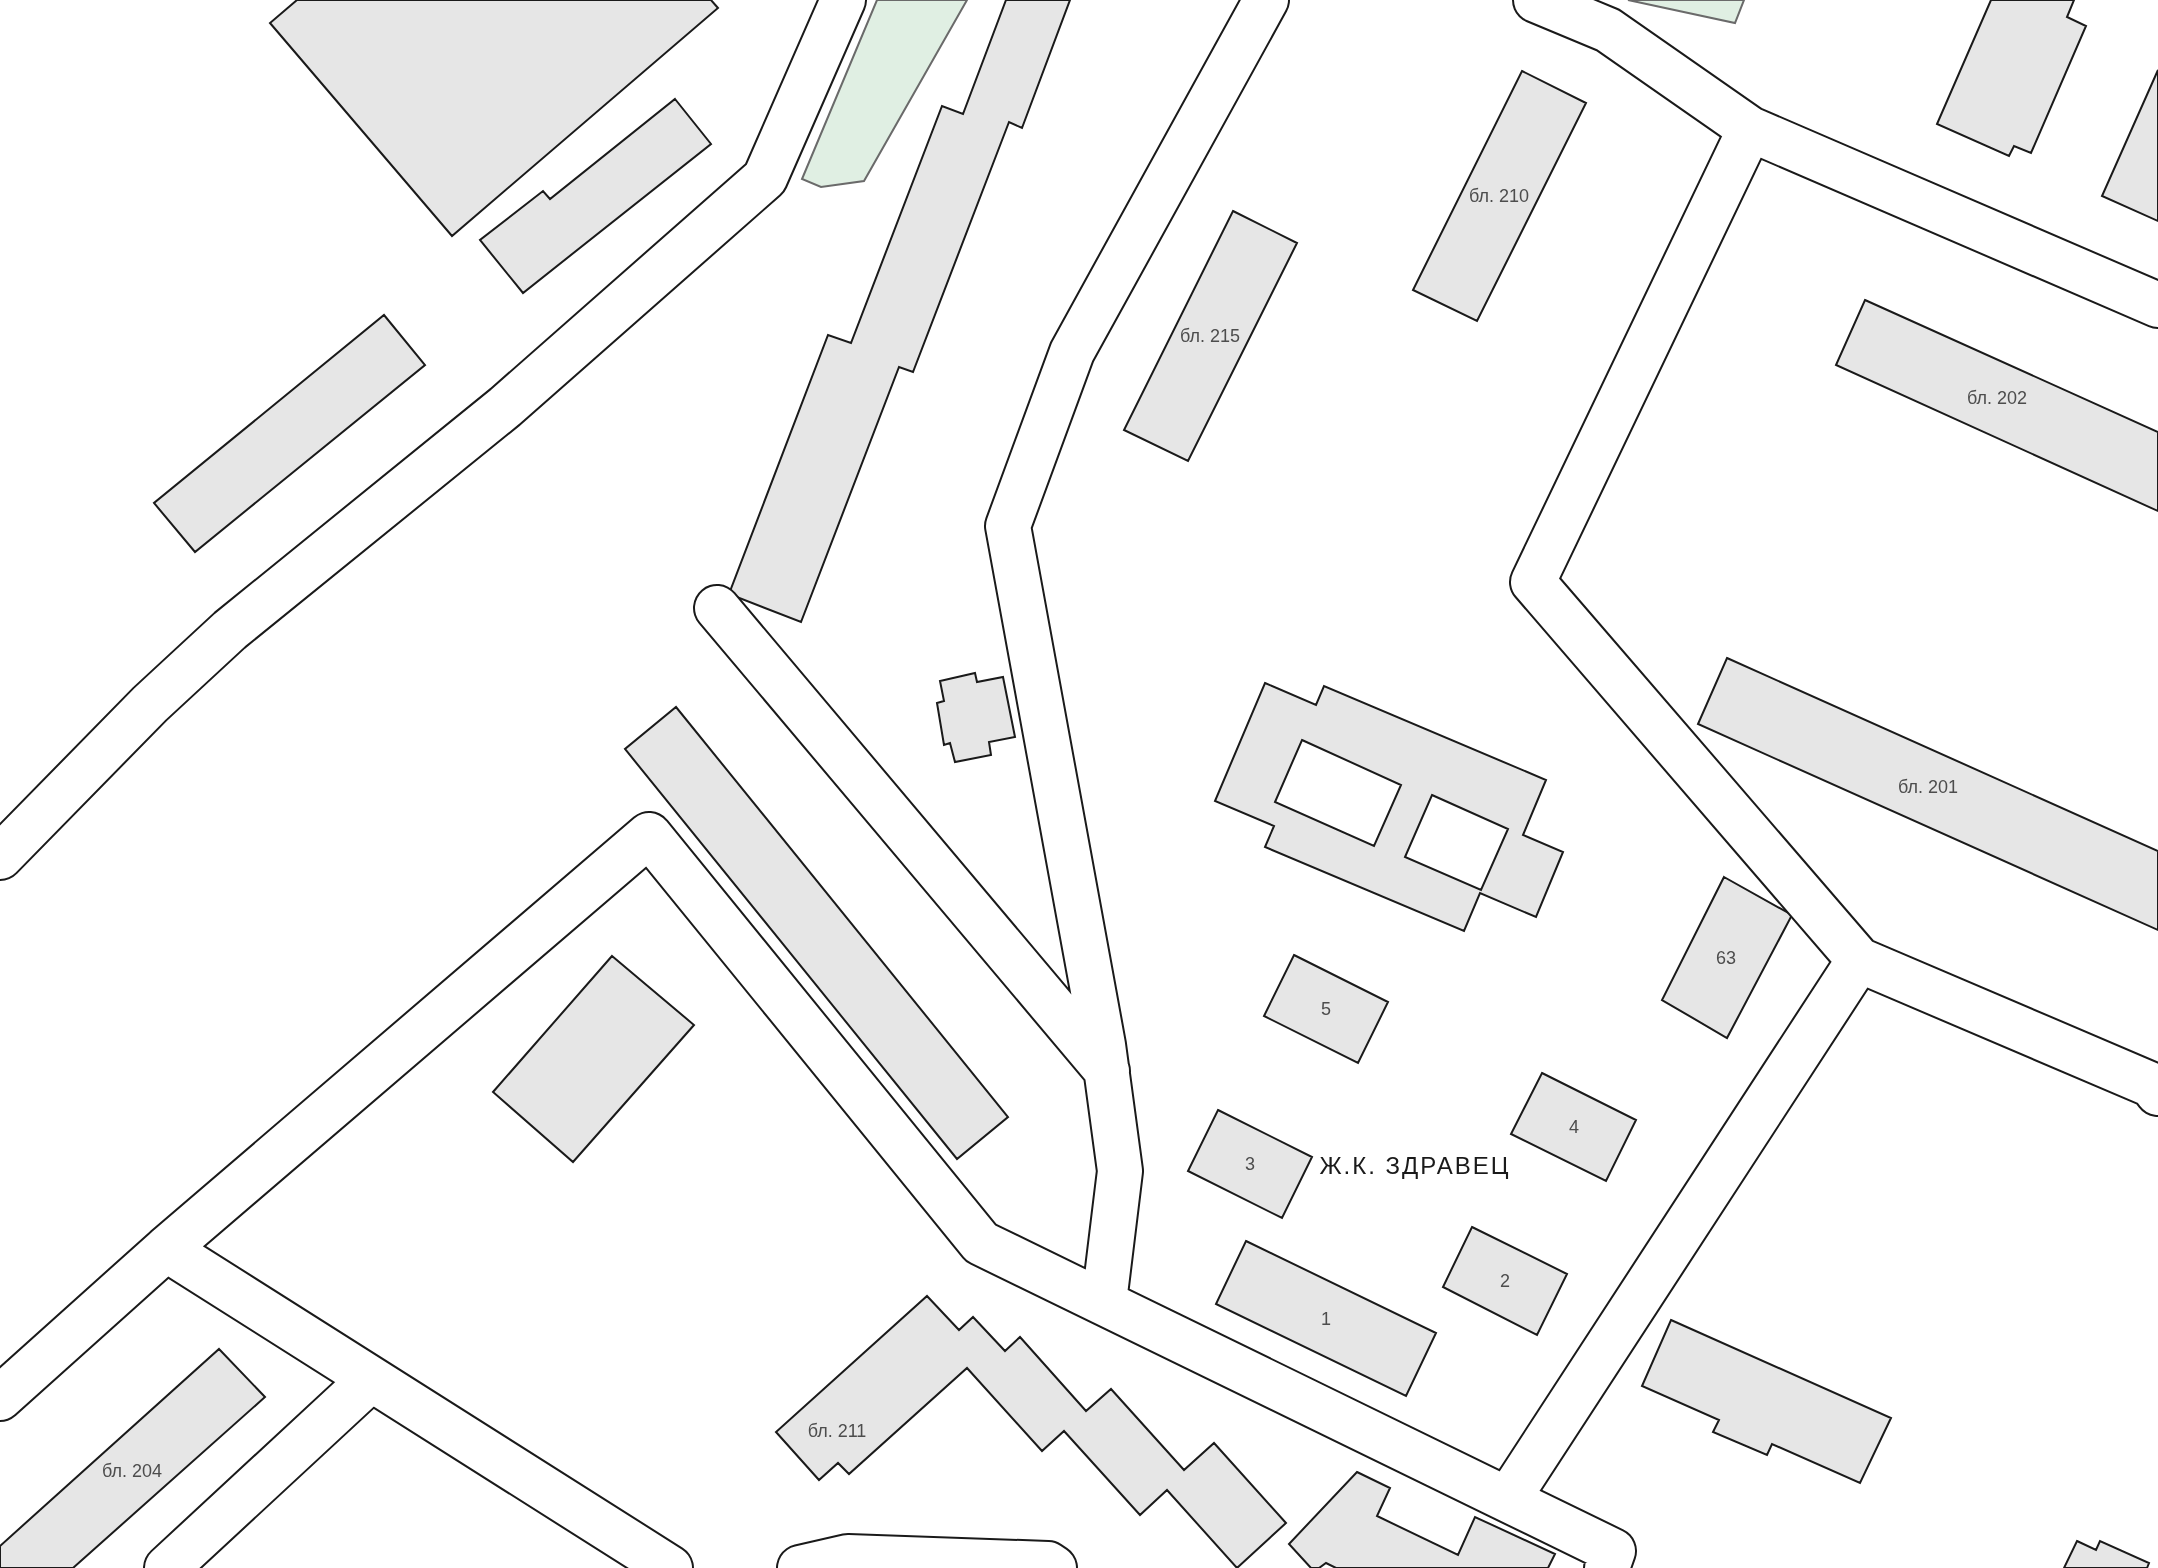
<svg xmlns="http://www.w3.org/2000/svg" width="2158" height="1568" viewBox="0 0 2158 1568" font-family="Helvetica,sans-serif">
	<rect width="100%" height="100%" fill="#fff"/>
	<path fill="#e0efe3" stroke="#6a6a6a" stroke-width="2" d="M877 0H967L864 181 821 187 802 179Z
		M1628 0H1744L1735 23Z"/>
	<path fill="#e6e6e6" stroke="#1a1a1a" stroke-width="2" fill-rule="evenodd" d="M297 0H711L718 8 452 236 270 23Z
		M1006 0H1070L1022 128 1009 122 913 372 899 367 801 622 729 594 828 335 851 343 942 106 963 114Z
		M1991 0H2074L2067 17 2086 26 2031 153 2014 146 2009 156 1937 124Z
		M2158 70V221L2102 196Z
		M1522 71 1586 103 1477 321 1413 290Z
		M675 99 711 144 523 293 480 240 543 191 550 199Z
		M1233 211 1297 243 1188 461 1124 430Z
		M1865 300 2158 432V511L1836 365Z
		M384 315 425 365 195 552 154 503Z
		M1727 658 2158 851V930L1698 724Z
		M975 673 977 682 1003 677 1015 737 989 742 991 755 955 762 950 743 944 745 937 703 944 701 940 681Z
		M1265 683 1316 705 1324 686 1546 780 1523 835 1563 852 1536 917 1480 893 1464 931 1265 847 1274 826 1215 801ZM1302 740 1401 785 1374 846 1275 802ZM1432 795 1508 829 1481 890 1405 857Z
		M676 707 1008 1117 957 1159 625 749Z
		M1724 877 1792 915 1727 1038 1662 1000Z
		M1294 955 1388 1002 1358 1063 1264 1016Z
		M612 956 694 1025 573 1162 493 1092Z
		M1542 1073 1636 1120 1606 1181 1511 1134Z
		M1218 1110 1312 1157 1282 1218 1188 1171Z
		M1472 1227 1567 1274 1537 1335 1443 1287Z
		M1246 1241 1436 1333 1406 1396 1216 1304Z
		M927 1296 959 1330 973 1317 1005 1351 1020 1337 1086 1411 1111 1389 1184 1470 1214 1443 1286 1523 1237 1568 1167 1490 1140 1515 1064 1431 1042 1451 967 1368 849 1474 838 1463 819 1480 776 1432Z
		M1671 1320 1891 1418 1860 1483 1772 1444 1767 1455 1713 1432 1719 1420 1642 1386Z
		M219 1349 265 1397 73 1568H0V1546Z
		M1357 1472 1390 1488 1377 1516 1458 1555 1475 1517 1555 1554 1548 1568H1336L1326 1563 1319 1568H1311L1289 1544Z
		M2077 1541 2096 1550 2100 1541 2149 1563 2147 1568H2064Z"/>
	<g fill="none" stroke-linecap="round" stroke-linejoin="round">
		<g stroke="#1a1a1a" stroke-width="48">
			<path id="minor" d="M1536 0 1608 30 1750 129 2158 305
				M1750 129 1533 582 1859 960 2152 1085 2158 1093
				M717 608 1107 1071
				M0 857 150 704 230 630 505 407 765 178 843 0
				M166 1249 670 1568
				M1104 1302 1120 1171 1103 1045 1008 526 1072 352 1266 0
				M0 1398 166 1249 649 835 981 1243 1613 1551 1607 1568
				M1508 1499 1859 960
				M167 1568 371 1379
				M800 1568 848 1557 1048 1564 1054 1568"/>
		</g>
		<use href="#minor" stroke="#fff" stroke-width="44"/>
	</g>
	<g text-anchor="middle" stroke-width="6" stroke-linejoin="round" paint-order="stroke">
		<g font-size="18" fill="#4d4d4d">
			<text x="1499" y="202">бл. 210</text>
			<text x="1210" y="342">бл. 215</text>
			<text x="1997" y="404">бл. 202</text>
			<text x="1928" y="793">бл. 201</text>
			<text x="1726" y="964">63</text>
			<text x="1326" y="1015">5</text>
			<text x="1574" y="1133">4</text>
			<text x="1250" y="1170">3</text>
			<text x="1505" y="1287">2</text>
			<text x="1326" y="1325">1</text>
			<text x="837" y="1437">бл. 211</text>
			<text x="132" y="1477">бл. 204</text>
		</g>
		<g font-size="24" letter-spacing="2" fill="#1a1a1a" stroke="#fff">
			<text x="1415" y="1174">Ж.К. ЗДРАВЕЦ</text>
		</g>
	</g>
</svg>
